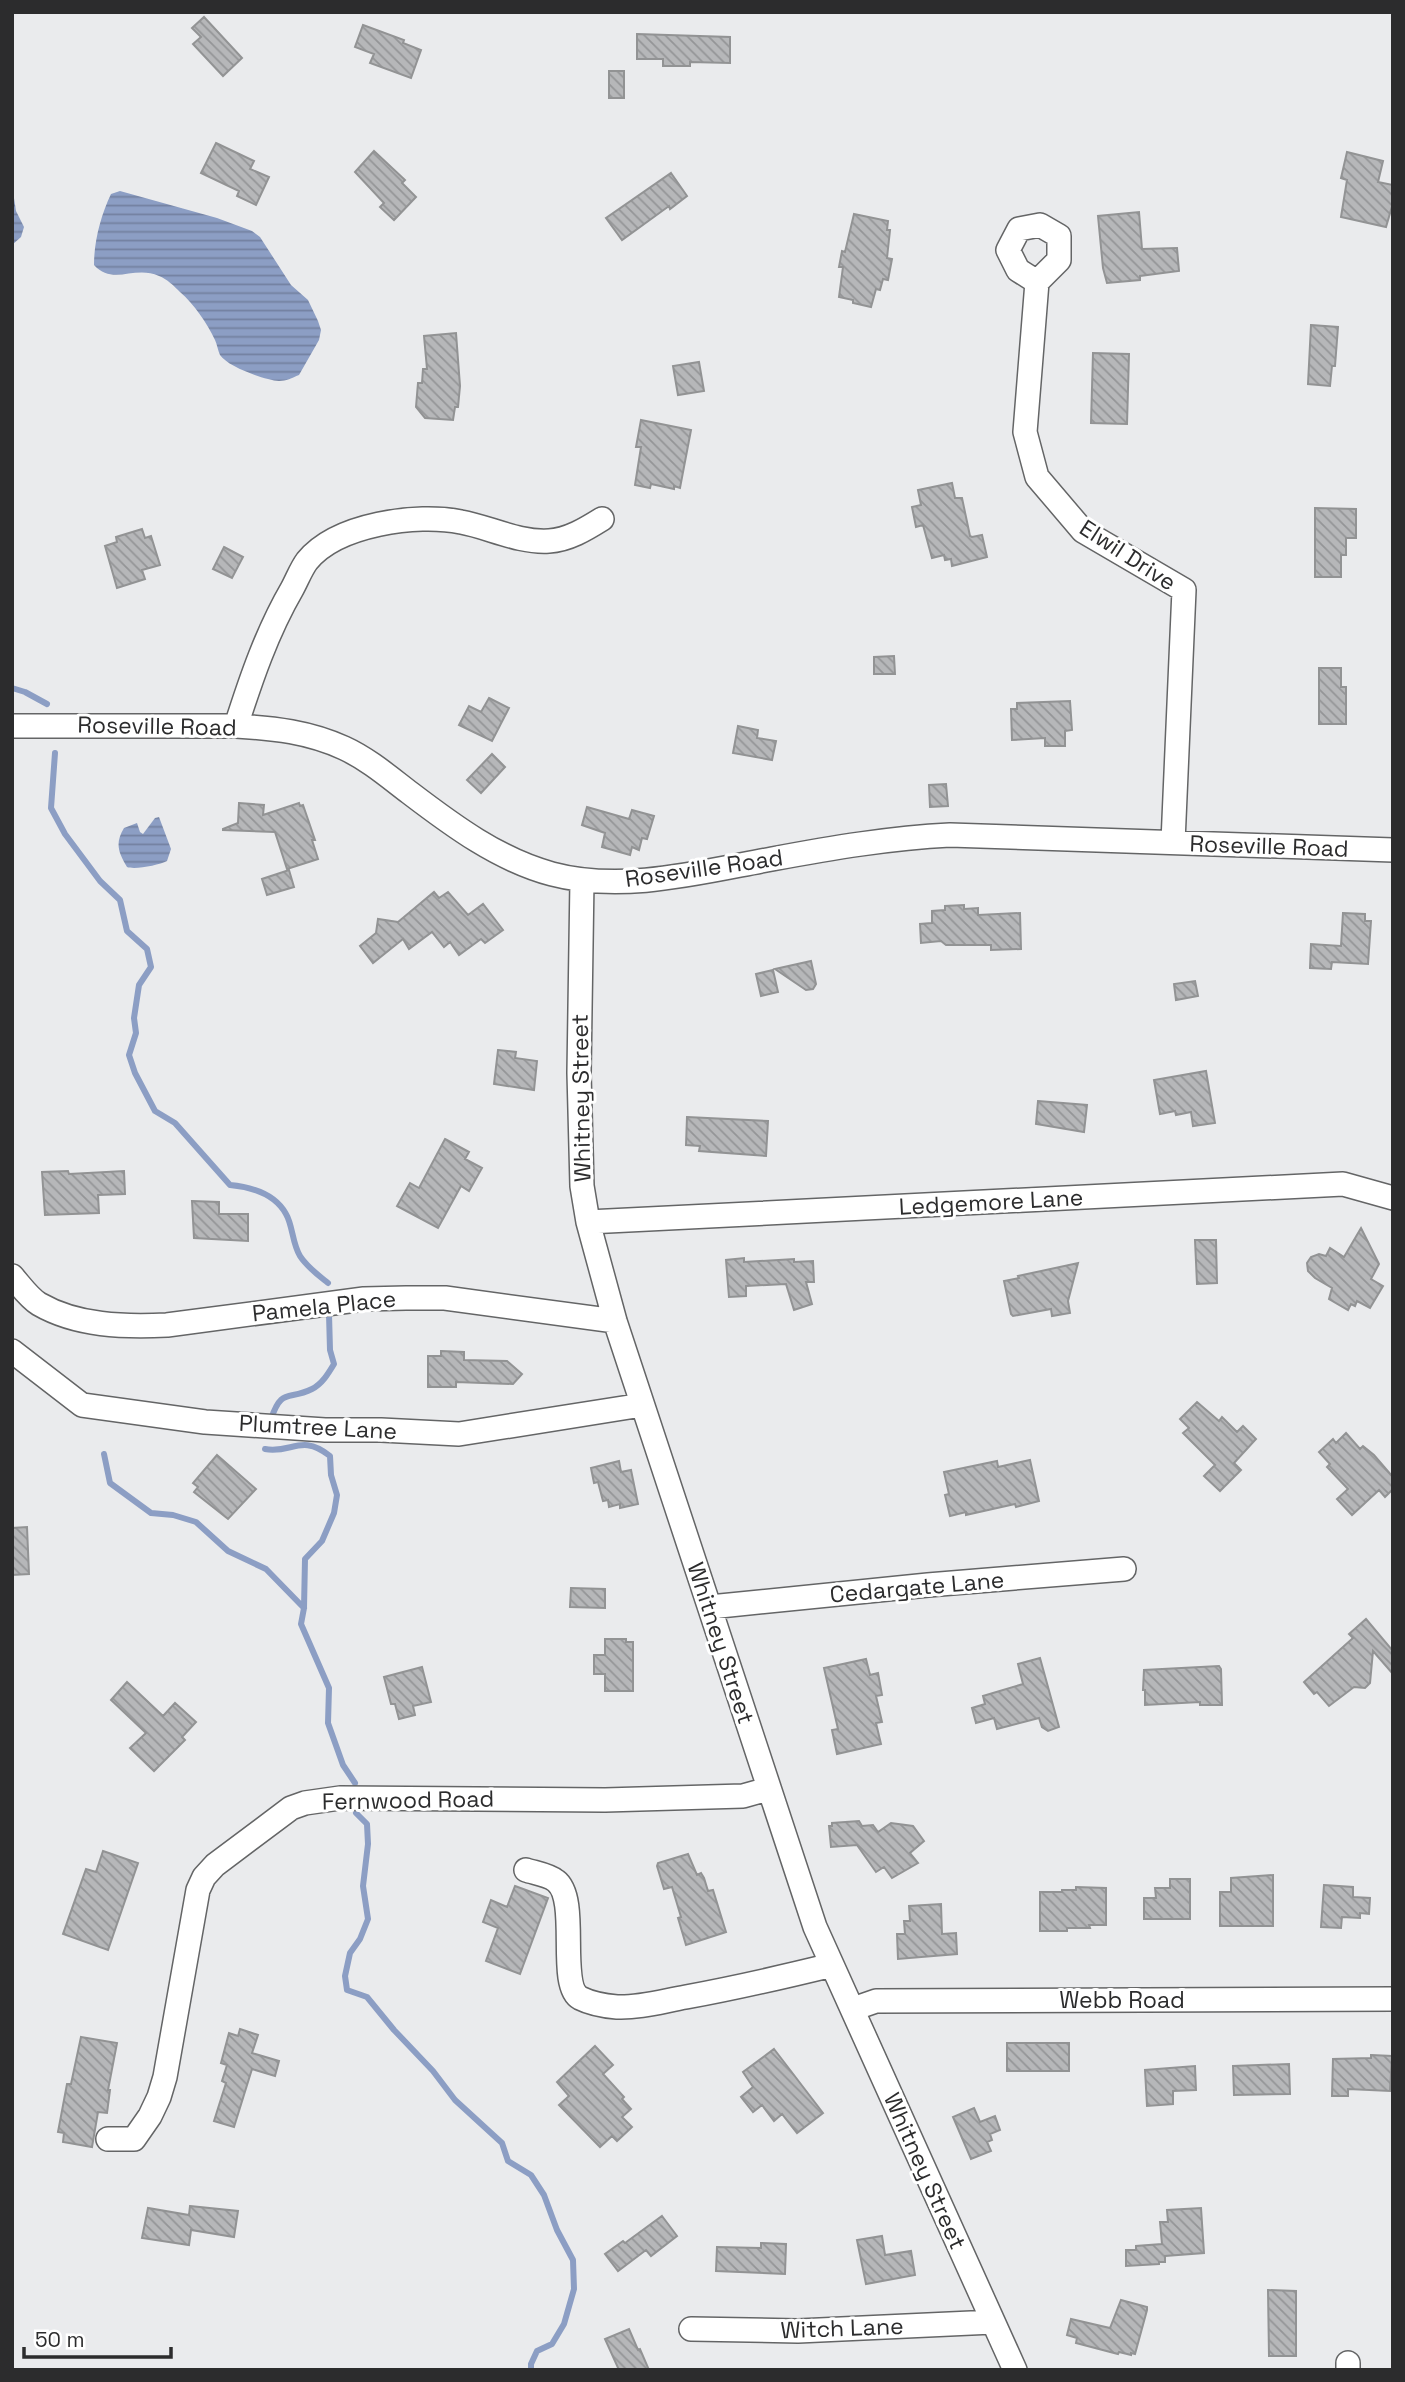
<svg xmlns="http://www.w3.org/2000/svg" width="1405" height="2382" viewBox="0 0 1405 2382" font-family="'Space Grotesk',sans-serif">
	<defs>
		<pattern id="water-rules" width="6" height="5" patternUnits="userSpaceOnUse" patternTransform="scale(1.75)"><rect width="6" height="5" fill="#8c9ec4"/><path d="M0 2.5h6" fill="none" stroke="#7381a0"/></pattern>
		<pattern id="building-back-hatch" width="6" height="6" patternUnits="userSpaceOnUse" patternTransform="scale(1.75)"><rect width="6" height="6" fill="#b6b7b9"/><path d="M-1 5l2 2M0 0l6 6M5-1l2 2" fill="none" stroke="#949597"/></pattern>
	</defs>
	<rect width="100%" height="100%" fill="#eaebed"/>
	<path fill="url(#water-rules)" d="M12 185 16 211 24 227 21 237 12 245Z
		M120 191 217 218 252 231 260 237 291 285 308 300 318 321 321 330 319 340 299 375C292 378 286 381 279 381 265 380 228 367 220 355 218 351 217 344 215 340 207 323 194 304 180 292 174 286 167 279 159 276 134 265 113 286 94 265 94 241 101 215 111 194Z
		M159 817 171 849 167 861C159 865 135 870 127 867 118 852 115 843 124 828L137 823 140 832 143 834 155 818Z"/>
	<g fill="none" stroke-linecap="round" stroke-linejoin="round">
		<path stroke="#8c9ec4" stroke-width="6" d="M12 688 25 692 47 704
			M55 753 51 808 65 834 100 881 120 900 127 931 147 949 151 967 139 985 134 1018 136 1033 129 1055 135 1073 155 1111 175 1123 230 1185C251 1187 275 1194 286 1214 293 1226 292 1243 300 1256 307 1267 318 1275 328 1283
			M271 1419C282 1387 288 1401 312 1389 322 1384 328 1374 334 1364L330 1350 329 1314
			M265 1449C292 1454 301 1433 330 1456L331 1475 337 1495 334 1513 322 1541 305 1559 304 1608 301 1624 329 1688 328 1723 343 1765 355 1783
			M104 1454 110 1483 151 1513 173 1515 196 1522 228 1551 266 1569 304 1608
			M356 1813 367 1824 368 1844 363 1886 368 1919 360 1939 350 1953 345 1976 347 1990 367 1997 394 2030 433 2071 455 2100 502 2143 508 2161 531 2175 544 2195 557 2230 573 2260 574 2289 564 2324 552 2344 537 2351 531 2364V2370"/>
	</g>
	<path fill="url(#building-back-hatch)" stroke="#929394" stroke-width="2" d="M204 17 242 58 223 76 193 44 201 37 192 28Z
		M363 25 404 40 403 43 421 50 411 78 370 63 374 54 355 47Z
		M637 34 730 37V63L690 62V66H663V59H637Z
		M609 71H624V98H609Z
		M216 143 254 161 250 169 269 177 256 205 237 196 239 191 201 173Z
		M374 151 405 180 402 183 416 197 394 220 380 207 384 203 355 172Z
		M1347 152 1383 161 1378 182 1393 185V203L1386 227 1341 217 1347 180 1341 178Z
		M671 173 687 196 670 209 669 206 622 240 606 218Z
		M1139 212 1142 249 1177 248 1179 271 1140 276V280L1107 283 1103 268 1098 216Z
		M854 214 888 221 887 230H890L887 258 892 259 888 280 883 279 880 290 876 289 871 307 853 303V300L839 297 843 267H839L842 251 845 252Z
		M1311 325 1338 327 1335 366H1332L1330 386 1308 384Z
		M456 333 460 386 458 407H455L453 420 425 418 416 407 418 383H422L423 369H427L424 336Z
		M1093 353 1129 354 1127 424 1091 423Z
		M699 362 704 391 678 395 673 366Z
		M641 420 691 430 680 488 674 486V489L651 484 650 488 635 485 641 447H636Z
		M952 483 955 498H962L970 536 972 537 982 535 987 557 952 566 951 559 945 560 944 555 932 558 923 525 916 527 912 507 921 505 918 490Z
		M1315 508 1356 509V538H1346V555H1341V577H1315Z
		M142 529 145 538 151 536 160 565 142 570 145 579 117 588 105 546 117 542 116 537Z
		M224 547 243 557 232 578 213 569Z
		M894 656 895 674H874V657Z
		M1319 668H1341V687H1346V724H1319Z
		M489 698 509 708 492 741 459 725 469 706 481 712Z
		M1070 701 1072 730 1065 731V746H1045V738L1012 740 1011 709H1017V703Z
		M738 726 758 730 757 738 776 741 772 760 733 753Z
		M492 754 505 767 481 793 467 780Z
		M946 784 948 806 930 807 929 785Z
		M239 803 264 805 263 815 299 803 300 806 303 805 315 840H312L318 859 287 869 275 832 223 830V829L238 823Z
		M587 807 629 819 632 810 654 816 647 839 642 838 639 850 632 847 630 855 602 847 605 833 582 825Z
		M289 870 294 887 267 895 262 879Z
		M434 892 439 898 448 892 468 915 483 904 503 930 485 943 481 939 459 955 450 942 444 947 432 932 409 949 403 939 373 963 360 946 376 933 378 919 398 922Z
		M964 905V909L978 908V915L1020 913 1021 949 991 950V945H946L941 941 921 943 920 924 932 923V911L945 910V906Z
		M1343 913 1365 914V921H1371L1368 964 1332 962 1331 969 1310 968 1311 944 1341 946Z
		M811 961 816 984 813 989 806 990 775 969Z
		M773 970 778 992 761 996 756 974Z
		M1195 981 1198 996 1176 1000 1174 984Z
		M498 1050 516 1052 515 1058 537 1061 534 1090 494 1084Z
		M1206 1071 1215 1123 1193 1126 1191 1112 1176 1115 1175 1111 1160 1114 1154 1080Z
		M1038 1101 1087 1105 1084 1132 1036 1124Z
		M687 1117 768 1121 766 1156 699 1151 700 1146 686 1145Z
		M445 1139 469 1152 465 1159 482 1168 469 1191 461 1186 438 1228 397 1206 410 1183 419 1188Z
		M68 1171 69 1174 124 1171 125 1194 98 1195 99 1213 45 1215 42 1172Z
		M192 1201 219 1202V1214H248V1241L194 1238Z
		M1361 1228 1379 1264 1371 1279 1383 1286 1370 1308 1357 1301 1355 1306 1351 1304 1348 1310 1329 1299 1332 1288 1315 1278 1308 1271 1307 1263 1311 1257 1319 1254 1326 1256 1330 1248 1344 1257Z
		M1195 1240H1216L1217 1283 1197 1284Z
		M744 1258V1262L794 1259V1262L813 1261 814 1282H806L812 1304 794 1310 786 1284 746 1286V1296L729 1297 726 1260Z
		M1078 1263 1068 1301 1070 1313 1052 1316 1051 1309 1013 1316 1011 1314 1004 1281 1019 1278 1018 1276Z
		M441 1351 464 1352V1360L507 1361 522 1374 513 1384 456 1382V1387H428V1356H441Z
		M1197 1402 1219 1421 1222 1417 1237 1432 1243 1426 1256 1439 1234 1463 1241 1470 1220 1491 1204 1476 1215 1465 1183 1433 1189 1428 1180 1419Z
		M1346 1433 1360 1449 1363 1446 1374 1455 1393 1477V1489L1385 1497 1379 1490 1352 1515 1337 1499 1348 1489 1327 1467 1330 1464 1319 1452 1333 1439 1336 1443Z
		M217 1455 256 1489 228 1519 194 1492 198 1487 193 1483Z
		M1030 1460 1039 1501 1016 1507 1015 1504 966 1515V1512L950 1516 945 1495 949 1494 944 1472 997 1461 998 1467Z
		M619 1461 621 1472 631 1470 638 1504 620 1508V1504L609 1507 608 1500 603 1501 598 1482 594 1483 591 1468Z
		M27 1527 29 1574 12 1575V1528Z
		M571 1588 605 1589V1608L570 1607Z
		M1366 1619 1393 1651V1674L1373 1651 1370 1683 1365 1688 1354 1687 1329 1706 1317 1692 1314 1694 1304 1682 1353 1638 1349 1634Z
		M605 1639H626V1642H633V1691H605V1674H594V1655H605Z
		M1040 1658 1059 1727 1048 1731 1042 1727 1039 1718 997 1729 994 1718 976 1723 972 1708 985 1704 983 1696 1023 1684 1018 1664Z
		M866 1659 870 1675 878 1673 882 1695 876 1696 882 1722 876 1723 881 1744 837 1754 832 1730 838 1729 824 1668Z
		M1219 1666 1221 1669 1222 1705H1200V1702L1145 1705V1690H1143L1144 1670Z
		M422 1667 431 1702 413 1706 415 1715 399 1719 395 1704H391L384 1677Z
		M127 1682 163 1716 175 1703 196 1722 182 1737 185 1740 154 1771 130 1748 146 1733 111 1700Z
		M859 1821 862 1826 873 1825 878 1832 891 1823 913 1826 924 1841 910 1853 918 1863 892 1878 884 1867 876 1872 857 1845 831 1847 829 1826H832V1823Z
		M103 1851 138 1863 108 1950 63 1934 86 1869 96 1872Z
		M688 1854 697 1875 701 1873 704 1878 708 1891 713 1890 726 1932 686 1945 678 1918 681 1917 672 1887 664 1889 657 1866 658 1863Z
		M1273 1875V1926H1220V1892H1231V1878Z
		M1170 1879H1190V1919H1144V1898H1156L1155 1888H1170Z
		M1324 1885 1353 1887V1897L1370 1898 1369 1914 1360 1913V1918L1342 1917 1341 1928 1321 1927Z
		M515 1886 548 1898 520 1974 486 1961 498 1928 483 1922 491 1900 507 1907Z
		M1076 1887 1106 1888V1925H1089L1090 1928H1067V1931H1040V1892H1062V1890H1076Z
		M941 1904 942 1934 956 1933 957 1954 898 1959 897 1934H905L904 1921H910L909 1906Z
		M240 2029 258 2035 252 2053 279 2061 275 2076 252 2069 234 2127 214 2121 226 2083 222 2081 227 2065 221 2063 229 2033 238 2036Z
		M81 2037 117 2043 108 2090H110L107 2113 98 2112 92 2147 63 2142 64 2133 58 2132 67 2084H71Z
		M1007 2043H1069V2071H1007Z
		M595 2046 613 2065 603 2074 624 2097 622 2099 631 2109 622 2117 632 2127 617 2141 612 2136 600 2147 559 2105 569 2096 557 2082Z
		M774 2049 823 2113 797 2133 782 2114 774 2121 762 2105 753 2112 741 2097 753 2087 743 2072Z
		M1371 2055 1392 2056 1390 2091 1348 2089V2096H1332L1333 2059 1371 2058Z
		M1289 2064 1290 2094 1234 2095 1233 2066Z
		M1195 2066 1196 2090 1173 2091V2104L1147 2106 1145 2070Z
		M974 2108 980 2122 995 2116 1000 2130 990 2134 992 2140 987 2142 991 2151 971 2159 953 2117Z
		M190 2206 238 2211 234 2237 191 2230 189 2245 142 2238 148 2208 189 2215Z
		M1201 2208 1204 2253 1165 2256V2262H1159V2264L1126 2266V2250H1136V2246L1162 2244 1160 2222H1168L1167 2210Z
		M662 2216 677 2236 651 2256 646 2250 618 2271 605 2254 623 2241 625 2243Z
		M882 2236 885 2255 911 2251 915 2275 866 2284 857 2240Z
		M761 2243 786 2244 785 2274 716 2271 717 2247 761 2248Z
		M1268 2290 1296 2291V2356H1269Z
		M1121 2300 1147 2307V2310L1135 2354 1131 2353V2355L1119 2352 1118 2354 1076 2343 1077 2338 1067 2335 1071 2319 1110 2328Z
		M629 2329 638 2350 640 2349 649 2370H619L605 2339Z"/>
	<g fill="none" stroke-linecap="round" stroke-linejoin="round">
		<g stroke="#646566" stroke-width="26">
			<path id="minor" d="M1037 282 1018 270 1008 250 1019 229 1040 225 1059 236V260L1037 282 1025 432 1037 477 1083 531 1184 590 1173 842
				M12 726H236C274 728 309 732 344 748 368 759 389 777 410 793 452 825 499 860 552 874 623 893 701 872 772 859 831 848 890 838 950 835L1393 850
				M236 726C251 679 267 632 292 589 297 580 301 569 307 561 337 524 417 513 461 522 489 527 519 543 549 541 568 540 586 529 602 519
				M582 880 579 1073 582 1186 588 1222 615 1321 815 1927 1015 2370
				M588 1222 1343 1184 1393 1198
				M12 1276C20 1285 29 1298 39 1304 77 1326 124 1327 167 1325L364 1299 406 1298H445L615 1321
				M12 1351 82 1405 205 1422 325 1430H381L459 1434 642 1405
				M710 1607 928 1585 1124 1569
				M526 1870C535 1873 549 1875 556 1881 580 1899 557 1985 580 1998 590 2003 605 2006 617 2007 639 2008 663 2001 686 1997 735 1988 783 1977 832 1965
				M853 2009 876 2001 1393 1999
				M108 2139H134L150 2116 159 2097 165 2077 198 1890 204 1877 215 1865 291 1808 305 1803 340 1798 605 1800 743 1796 768 1789
				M691 2329 798 2331 993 2322
				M1348 2363V2370"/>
		</g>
		<use href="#minor" stroke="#fff" stroke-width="23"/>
	</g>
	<g text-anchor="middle" stroke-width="6" stroke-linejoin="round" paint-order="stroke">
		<g font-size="23" fill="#2c2c2d" stroke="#fff">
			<text transform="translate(1128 555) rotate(33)" y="8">Elwil Drive</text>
			<text transform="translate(157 726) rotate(1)" y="8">Roseville Road</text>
			<text transform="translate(1269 846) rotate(2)" y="8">Roseville Road</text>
			<text transform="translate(704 868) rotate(-8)" y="8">Roseville Road</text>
			<text transform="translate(581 1098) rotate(-91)" y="8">Whitney Street</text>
			<text transform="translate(991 1202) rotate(-3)" y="8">Ledgemore Lane</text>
			<text transform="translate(324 1306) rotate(-6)" y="8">Pamela Place</text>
			<text transform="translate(318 1427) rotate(3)" y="8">Plumtree Lane</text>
			<text transform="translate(917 1587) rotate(-5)" y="8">Cedargate Lane</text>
			<text transform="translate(721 1643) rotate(72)" y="8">Whitney Street</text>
			<text transform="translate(408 1800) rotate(-1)" y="8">Fernwood Road</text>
			<text x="1122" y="2008">Webb Road</text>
			<text transform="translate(925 2171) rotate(66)" y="8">Whitney Street</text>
			<text transform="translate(842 2328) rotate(-2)" y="8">Witch Lane</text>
		</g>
	</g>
	<rect width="1405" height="2382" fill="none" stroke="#2c2c2d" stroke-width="28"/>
	<path d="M24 2347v10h147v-10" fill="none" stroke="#2c2c2d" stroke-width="3.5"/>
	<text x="35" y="2347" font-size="21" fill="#2c2c2d" stroke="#ffffff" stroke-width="5" paint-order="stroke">50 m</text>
</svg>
